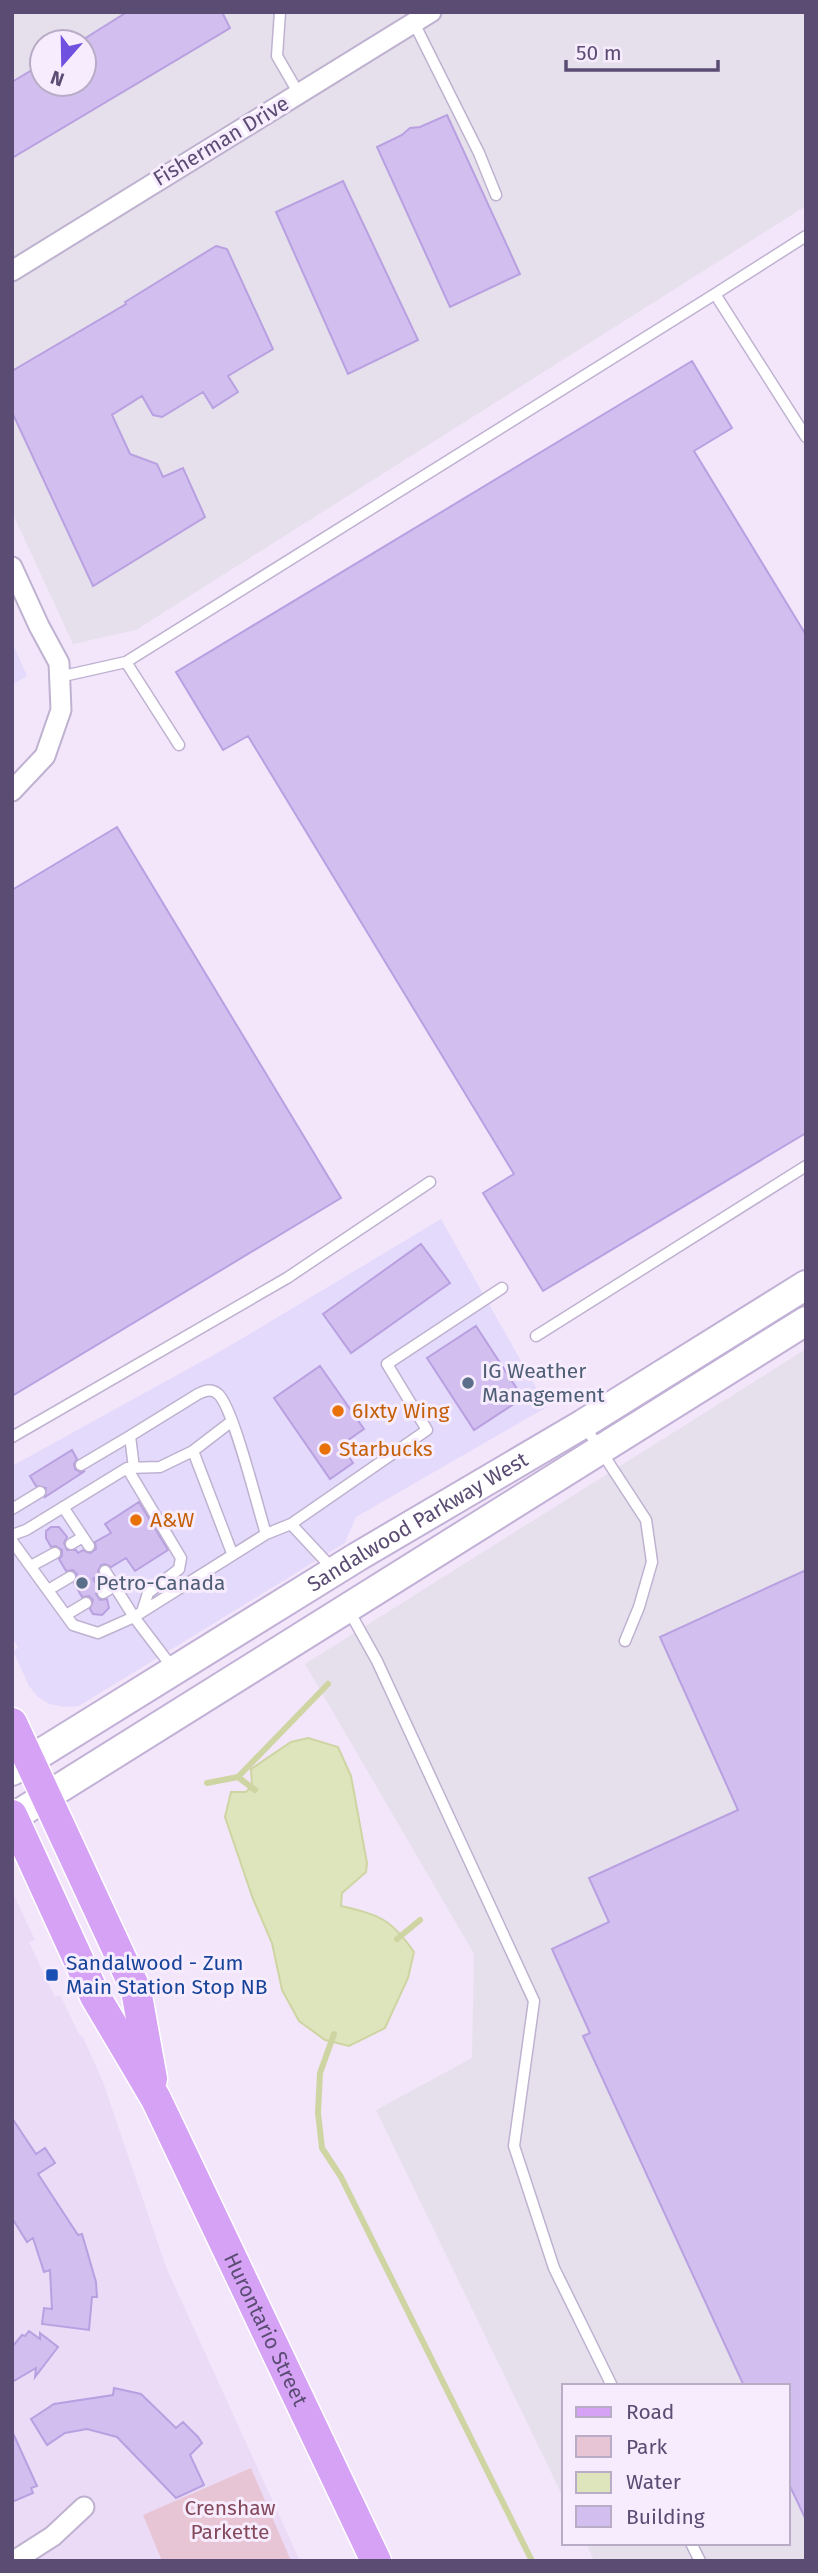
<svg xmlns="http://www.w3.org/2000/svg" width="818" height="2573" viewBox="0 0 818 2573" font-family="'Fira Sans',sans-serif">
	<rect width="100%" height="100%" fill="#f3e6fb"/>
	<path fill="#ebdbf7" d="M12 1891 35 1940 29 1942 55 1997 60 1995 80 2036 82 2035 103 2082 166 2267 300 2561H12Z"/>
	<path fill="#e4dafb" d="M12 642 27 676 12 685Z
		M441 1219 547 1407 356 1517 345 1543 79 1706 64 1707 49 1704 38 1697 29 1686 13 1651 18 1648 12 1636V1466L226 1348Z"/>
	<path fill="#e5e0eb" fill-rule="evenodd" d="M12 12H806V206L136 630 73 644 12 512ZM42 42H84V84H42Z
		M806 1349V2561H594L586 2543H788V2386H564V2499L376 2110 472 2058 474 1954 305 1664Z"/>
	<path fill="#e8c5d4" d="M251 2468 291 2561H162L143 2515Z"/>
	<path fill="#dee4bb" stroke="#ced5a2" stroke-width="2" d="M308 1738 338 1747 351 1776 367 1863 366 1872 342 1893 341 1906C380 1915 391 1919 414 1952L408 1978 385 2028 349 2046 325 2040 299 2021 282 1990 272 1943 253 1899 225 1817 231 1792H246L252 1786 251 1769 291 1742Z"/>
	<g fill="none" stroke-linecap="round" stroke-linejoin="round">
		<path stroke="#ced5a2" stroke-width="6" d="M238 1777 328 1684
			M207 1783 238 1777 255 1790
			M397 1939 420 1920
			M334 2034 320 2073 318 2113 322 2148 341 2177 532 2561"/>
	</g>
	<path fill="#d2bfef" stroke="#b8a0e1" stroke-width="2" d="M127 12H222L230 28 12 158V82L42 64V84H84V39Z
		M447 115 520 274 450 307 377 147 402 135 410 128 420 127Z
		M343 181 418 340 348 374 276 212Z
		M216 246 227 249 273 349 228 376 238 392 213 408 203 392 162 417 153 415 142 396 112 415 130 454 157 464 163 477 183 468 205 517 93 586 12 412V371L126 304 125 302Z
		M692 361 732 428 694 451 806 635V1133L543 1291 483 1193 514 1174 248 736 223 750 176 672Z
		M117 827 341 1198 12 1396V890Z
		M421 1244 450 1283 351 1353 323 1314Z
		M476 1326 523 1398 474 1430 427 1358Z
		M320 1366 364 1429 341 1445 353 1463 330 1479 274 1398Z
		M72 1450 77 1459 74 1464 75 1469 80 1472 85 1471 45 1497 46 1488 36 1486 30 1476Z
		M139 1502 168 1550 135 1571 126 1558 111 1567 105 1564 101 1565 98 1571 99 1575 93 1579 99 1587 96 1594 100 1600 107 1599 109 1608 102 1615 93 1614 90 1609 93 1600 89 1596 82 1597 74 1583 77 1574 73 1570 66 1571 59 1559 62 1556V1550L56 1546 51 1547 46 1538V1531L51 1527H59L67 1537 64 1543 67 1550H76L78 1553 83 1550 90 1553 96 1549 95 1542 111 1533 105 1524Z
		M806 1570V2520L788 2482V2386H744L583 2036 590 2033 552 1949 609 1922 589 1878 738 1810 660 1637Z
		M12 2118 36 2154 45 2148 55 2163 38 2174 78 2235 82 2234 96 2282 97 2297H92L89 2330 42 2324 44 2308 52 2309 50 2270 44 2272 33 2238 27 2242 12 2218Z
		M29 2331 40 2339V2333L58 2347 35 2377 36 2368 12 2382V2347L22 2335 25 2336Z
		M114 2388 141 2394 176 2428 183 2422 198 2437 202 2443 190 2455 204 2485 176 2498 117 2437 87 2429 65 2433 47 2445 31 2419 54 2404 113 2395Z
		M12 2431 37 2486 31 2488 33 2493 12 2502Z"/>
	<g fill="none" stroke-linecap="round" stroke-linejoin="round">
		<g stroke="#bfb2d1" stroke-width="13">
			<path id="service" d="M280 12 277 56 299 94
				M414 23 479 153 496 195
				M715 294 806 236
				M126 662 179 745
				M59 677 126 662 715 294 806 437
				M536 1336 806 1166
				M584 1425 646 1520 652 1562 639 1607 625 1641
				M12 1437 287 1278 430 1182
				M193 1451 232 1421
				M81 1465 130 1436
				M127 1468 181 1558 179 1569 148 1593 142 1612
				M134 1468 130 1436 198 1394C205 1391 211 1388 218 1394 233 1406 258 1509 266 1534
				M63 1507 89 1546
				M12 1509 40 1492
				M291 1524 427 1430 387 1364 502 1288
				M12 1535 26 1530 127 1468 160 1467 193 1451 232 1553
				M12 1541 73 1625 98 1633 134 1617 266 1534 291 1524 332 1568
				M71 1544 83 1537
				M31 1566 55 1553
				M105 1571 134 1617 172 1667
				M48 1590 70 1577
				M103 1593 115 1586
				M348 1609 377 1661 534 2001 514 2146 554 2268 612 2386
				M66 1615 86 1603
				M691 2543 700 2561"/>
		</g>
		<g stroke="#bfb2d1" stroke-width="23">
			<path id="minor" d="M12 271 431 12
				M12 567 39 626 59 663 61 710 45 756 12 791
				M14 2561 53 2536 84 2507"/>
		</g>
		<g stroke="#c2b1d6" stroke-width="32">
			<g id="secondary">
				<path id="s1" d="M12 1771 357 1557 583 1424 806 1285"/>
				<path d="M12 1818 806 1321"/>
			</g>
		</g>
		<g stroke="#fff" stroke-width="33">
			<g id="primary">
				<path d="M12 1723 136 1990 152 2079"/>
				<path id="s2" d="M12 1815 95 1996 156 2099 376 2561"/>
			</g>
		</g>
		<use href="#service" stroke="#fff" stroke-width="10"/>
		<use href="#minor" stroke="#fff" stroke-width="19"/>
		<use href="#secondary" stroke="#fff" stroke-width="28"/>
		<use href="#primary" stroke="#d6a2f6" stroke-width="30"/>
	</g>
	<g fill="#5c6f8a" stroke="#f7ecfe" stroke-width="2.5">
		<circle cx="468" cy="1383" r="7"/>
		<circle cx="82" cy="1583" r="7"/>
	</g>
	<g fill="#e8710a" stroke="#f7ecfe" stroke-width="2.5">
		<circle cx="338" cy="1411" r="7"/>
		<circle cx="325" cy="1449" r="7"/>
		<circle cx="136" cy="1520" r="7"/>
	</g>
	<rect fill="#1a4fb4" stroke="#f7ecfe" stroke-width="2.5" x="45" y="1968" width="14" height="14" rx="3.5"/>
	<g text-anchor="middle" stroke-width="6" stroke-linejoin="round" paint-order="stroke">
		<g font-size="21" fill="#5a4c73" stroke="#f7ecfe">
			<text transform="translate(221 141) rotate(-31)" y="7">Fisherman Drive</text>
			<text dy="7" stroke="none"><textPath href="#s1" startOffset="476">Sandalwood Parkway West</textPath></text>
			<text dy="7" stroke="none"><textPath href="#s2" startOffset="574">Hurontario Street</textPath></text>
		</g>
		<g font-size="21" fill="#4e5e75" stroke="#f7ecfe" text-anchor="start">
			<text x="482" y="1378">IG Weather<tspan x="482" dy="24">Management</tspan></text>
			<text x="96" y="1590">Petro-Canada</text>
		</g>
		<g font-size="21" fill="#c56008" stroke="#f7ecfe" text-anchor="start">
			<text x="352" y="1418">6Ixty Wing</text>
			<text x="339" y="1456">Starbucks</text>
			<text x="150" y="1527">A&amp;W</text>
		</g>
		<g font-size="21" fill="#164399" stroke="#f7ecfe" text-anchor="start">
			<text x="66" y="1970">Sandalwood - Zum<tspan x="66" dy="24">Main Station Stop NB</tspan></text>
		</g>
		<g font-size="21" fill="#844a5c" stroke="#f7ecfe">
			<text x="230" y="2515">Crenshaw<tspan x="230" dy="24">Parkette</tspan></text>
		</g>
	</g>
	<rect width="818" height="2573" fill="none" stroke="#5a4c73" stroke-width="28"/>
	<rect x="562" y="2384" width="228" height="161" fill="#f7ecfe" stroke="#b8acc6" stroke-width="2"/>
	<rect x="576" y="2407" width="35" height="10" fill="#d6a2f6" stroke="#b8acc6" stroke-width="2"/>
	<text x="626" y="2419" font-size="21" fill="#5a4c73">Road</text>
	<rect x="576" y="2436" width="35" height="21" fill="#e8c5d4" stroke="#b8acc6" stroke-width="2"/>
	<text x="626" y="2454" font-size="21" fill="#5a4c73">Park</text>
	<rect x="576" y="2472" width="35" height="21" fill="#dee4bb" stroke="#b8acc6" stroke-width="2"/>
	<text x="626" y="2489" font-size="21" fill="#5a4c73">Water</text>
	<rect x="576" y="2506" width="35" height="21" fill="#d2bfef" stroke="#b8acc6" stroke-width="2"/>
	<text x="626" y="2524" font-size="21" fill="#5a4c73">Building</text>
	<g transform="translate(63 63) rotate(200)"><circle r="33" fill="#f7ecfe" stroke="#b8acc6" stroke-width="2"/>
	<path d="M0-5L12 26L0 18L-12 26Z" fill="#6f51df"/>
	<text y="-10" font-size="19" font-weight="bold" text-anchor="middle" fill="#5a4c73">N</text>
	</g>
	<path d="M566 60v10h152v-10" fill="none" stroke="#5a4c73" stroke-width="3.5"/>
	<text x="576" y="60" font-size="21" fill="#5a4c73" stroke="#f7ecfe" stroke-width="5" paint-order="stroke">50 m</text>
</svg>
